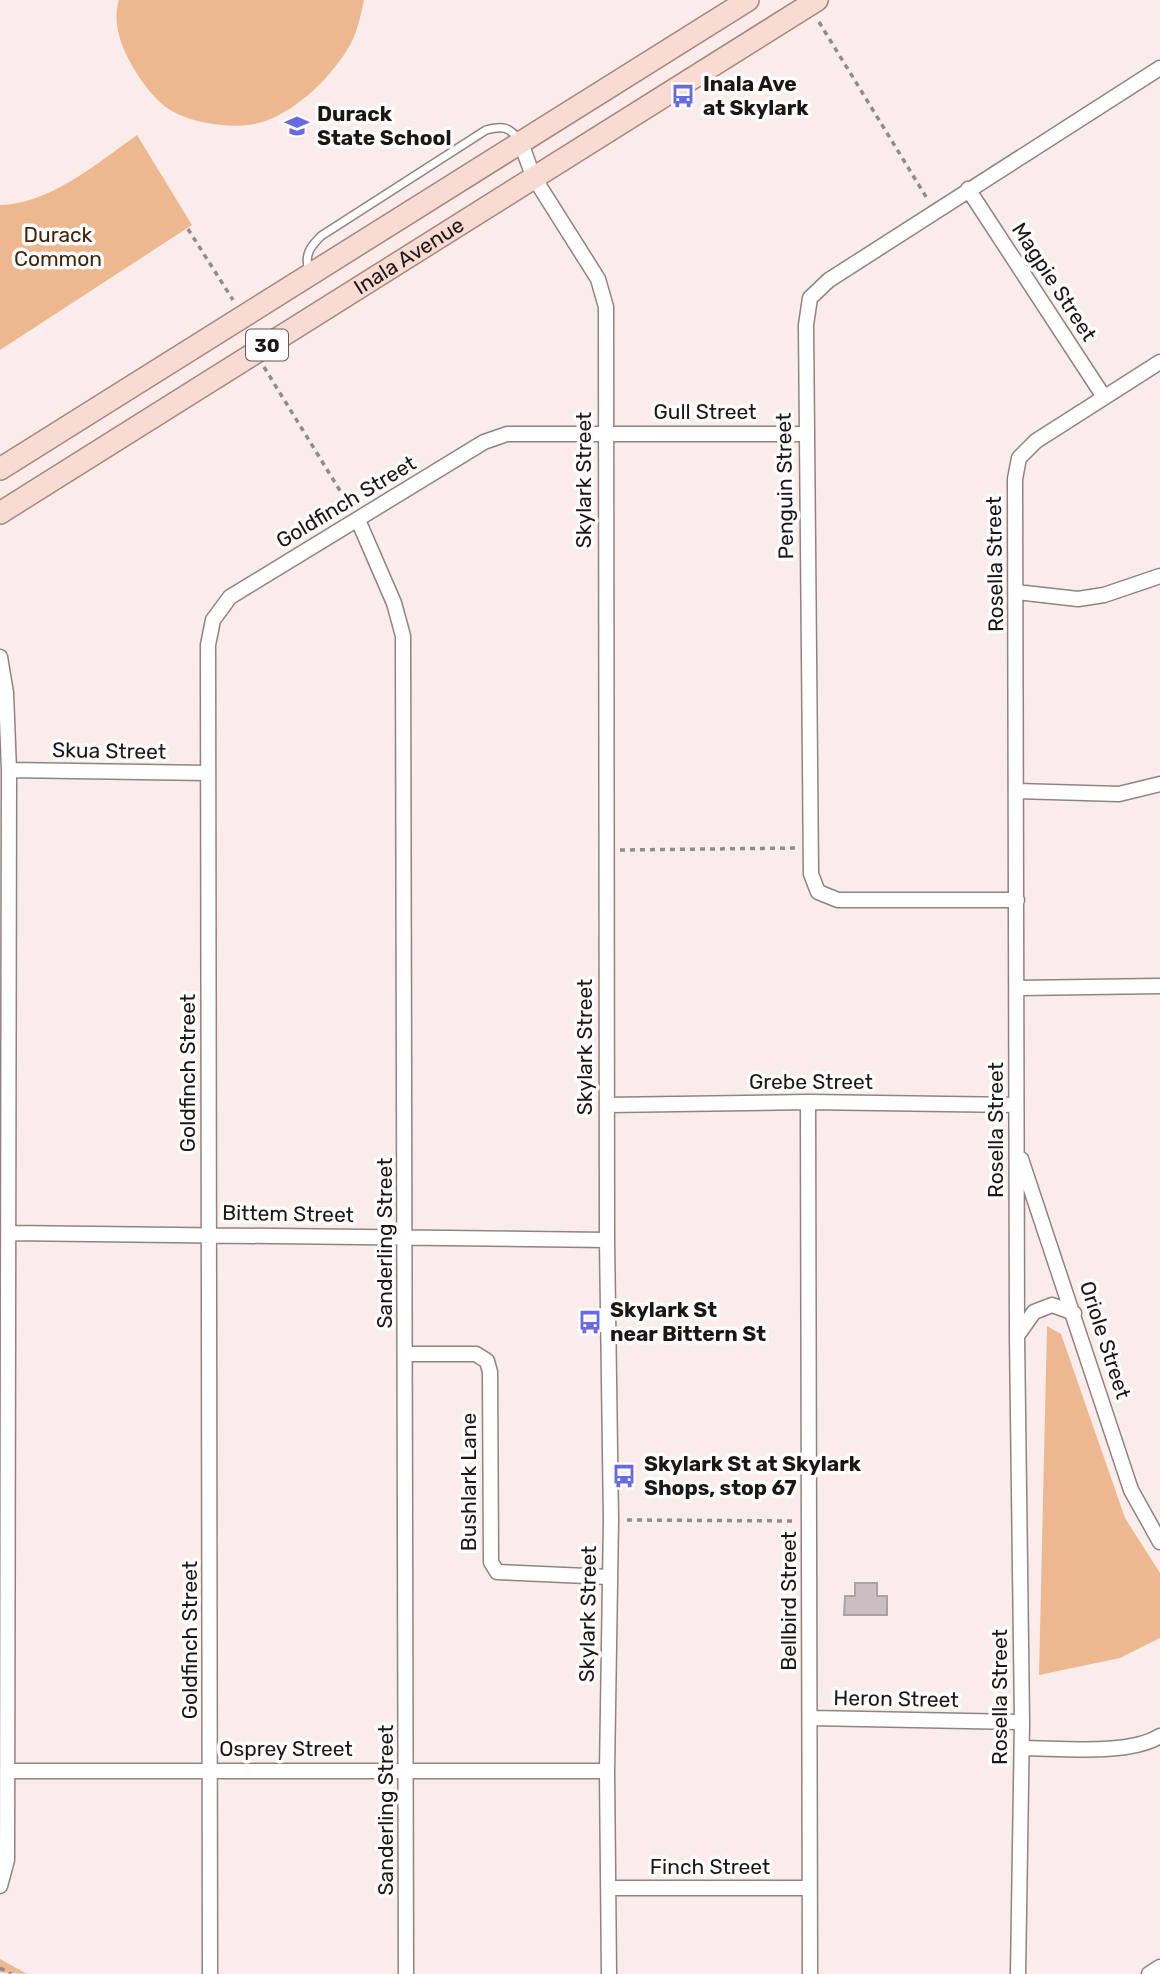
<svg xmlns="http://www.w3.org/2000/svg" width="1160" height="1974" viewBox="0 0 1160 1974" font-family="Rubik,sans-serif">
	<rect width="100%" height="100%" fill="#f9eceb"/>
	<path fill="#edb88f" d="M119 0H364C360 17 357 35 347 50 329 79 300 107 268 120 241 132 184 124 162 104 147 90 136 74 127 56 119 40 113 19 119 0Z
		M137 135 192 225 0 350V205C48 205 99 162 137 135Z
		M1047 1326 1061 1334 1125 1518 1160 1573V1638L1120 1658 1039 1675Z
		M0 1959 27 1974 0 1972Z"/>
	<path fill="#cabec2" stroke="#aca0a3" stroke-width="2" d="M855 1583H877V1596H887V1615H844L845 1596H855Z"/>
	<g fill="none" stroke-linecap="round" stroke-linejoin="round">
		<g stroke="#8f8483" stroke-width="10">
			<path id="service" d="M309 271C304 255 310 247 321 236L486 130C502 126 509 126 519 140"/>
		</g>
		<g stroke="#8f8483" stroke-width="17">
			<path id="minor" d="M521 143 533 176 598 279 606 307 607 1240 611 1520 607 1771 609 1974
				M968 189 1104 397
				M358 520 394 603 403 636 406 1974
				M1016 592 1078 599 1104 595 1160 576
				M0 657 6 693 9 770 7 1860 0 1886
				M9 770 208 773
				M1017 791 1119 794 1160 784
				M1017 900H838L818 892 811 874 806 325 810 298 829 280 1160 68
				M1018 988 1160 986
				M808 1102 810 1974
				M607 1105 808 1102 1016 1105
				M1021 1159 1131 1490 1160 1542
				M10 1233 607 1240
				M1017 1336 1034 1312 1052 1305 1074 1313
				M406 1354H476L487 1361 490 1372 491 1562 497 1572 609 1577
				M811 1718 1022 1722
				M1022 1748C1059 1748 1129 1756 1160 1736
				M7 1771H607
				M610 1888H810
				M210 1974 208 645 213 620 230 597 484 442 507 434H806
				M1018 1974 1022 1722 1017 1336 1015 479 1019 458 1036 441 1160 362
				M1149 1974 1160 1967"/>
		</g>
		<g stroke="#a8877d" stroke-width="24">
			<g id="primary">
				<path d="M0 469 748 0"/>
				<path id="s1" d="M0 513 817 0"/>
			</g>
		</g>
		<path stroke="#938a8a" stroke-width="3.5" stroke-dasharray="5 5" stroke-linecap="butt" d="M819 22 928 200
			M188 229 233 300
			M264 367 350 507
			M620 850 798 848
			M627 1520 794 1521
			M0 1968 11 1974"/>
		<use href="#service" stroke="#fff" stroke-width="7"/>
		<use href="#minor" stroke="#fff" stroke-width="14"/>
		<use href="#primary" stroke="#f8dbd2" stroke-width="21"/>
	</g>
	<defs>
		<g id="bus-bare" transform="scale(1.89)"><path d="M-5-6H5V4H4V6H2V4H-2V6H-4V4H-5ZM-3.5-4V0h7V-4ZM-3.5 1.2v1.5H-2V1.2ZM2 1.2v1.5H3.5V1.2Z" fill="#666be4" stroke="#fefcfc" stroke-width="2.5" paint-order="stroke"/></g>
		<g id="school-bare" transform="scale(1.89)"><path d="M0-5L7-2L0 1L-7-2ZM-4 1L0 2.5L4 1V4Q0 6-4 4Z" fill="#666be4" stroke="#fefcfc" stroke-width="2.5" paint-order="stroke"/></g>
	</defs>
	<g fill-rule="evenodd">
		<use href="#bus-bare" x="683" y="96"/>
		<use href="#school-bare" x="297" y="126"/>
		<use href="#bus-bare" x="590" y="1322"/>
		<use href="#bus-bare" x="624" y="1476"/>
	</g>
	<g text-anchor="middle" stroke-width="7" stroke-linejoin="round" paint-order="stroke">
		<rect fill="#fefcfc" stroke="#605c5c" stroke-width="2" x="246" y="329.5" width="42" height="31" rx="5"/>
		<g font-size="19" font-weight="bold" fill="#1c1717">
			<text x="267" y="352">30</text>
		</g>
		<g font-size="21" font-weight="bold" fill="#1c1717" stroke="#fefcfc" text-anchor="start">
			<text x="703" y="91">Inala Ave<tspan x="703" dy="24">at Skylark</tspan></text>
			<text x="317" y="121">Durack<tspan x="317" dy="24">State School</tspan></text>
			<text x="610" y="1317">Skylark St<tspan x="610" dy="24">near Bittern St</tspan></text>
			<text x="644" y="1471">Skylark St at Skylark<tspan x="644" dy="24">Shops, stop 67</tspan></text>
		</g>
		<g font-size="21" fill="#41260e" stroke="#fefcfc">
			<text x="58" y="242">Durack<tspan x="58" dy="24">Common</tspan></text>
		</g>
		<g font-size="21" fill="#1c1717" stroke="#fefcfc">
			<text dy="7" stroke="none"><textPath href="#s1" startOffset="483">Inala Avenue</textPath></text>
			<text transform="translate(1054 282) rotate(57)" y="7">Magpie Street</text>
			<text x="705" y="419">Gull Street</text>
			<text transform="translate(584 480) rotate(-90)" y="7">Skylark Street</text>
			<text transform="translate(785 486) rotate(-91)" y="7">Penguin Street</text>
			<text transform="translate(346 502) rotate(-31)" y="7">Goldfinch Street</text>
			<text transform="translate(995 564) rotate(-91)" y="7">Rosella Street</text>
			<text transform="translate(109 751) rotate(1)" y="7">Skua Street</text>
			<text transform="translate(585 1047) rotate(-90)" y="7">Skylark Street</text>
			<text transform="translate(188 1073) rotate(-90)" y="7">Goldfinch Street</text>
			<text x="811" y="1089">Grebe Street</text>
			<text transform="translate(996 1130) rotate(-90)" y="7">Rosella Street</text>
			<text transform="translate(288 1214) rotate(1)" y="7">Bittem Street</text>
			<text transform="translate(385 1243) rotate(-90)" y="7">Sanderling Street</text>
			<text transform="translate(1105 1340) rotate(72)" y="7">Oriole Street</text>
			<text transform="translate(469 1482) rotate(-90)" y="7">Bushlark Lane</text>
			<text transform="translate(789 1601) rotate(-90)" y="7">Bellbird Street</text>
			<text transform="translate(588 1614) rotate(-89)" y="7">Skylark Street</text>
			<text transform="translate(190 1640) rotate(-90)" y="7">Goldfinch Street</text>
			<text transform="translate(1000 1697) rotate(-90)" y="7">Rosella Street</text>
			<text transform="translate(896 1699) rotate(1)" y="7">Heron Street</text>
			<text x="286" y="1756">Osprey Street</text>
			<text transform="translate(386 1810) rotate(-90)" y="7">Sanderling Street</text>
			<text x="710" y="1874">Finch Street</text>
		</g>
	</g>
</svg>
